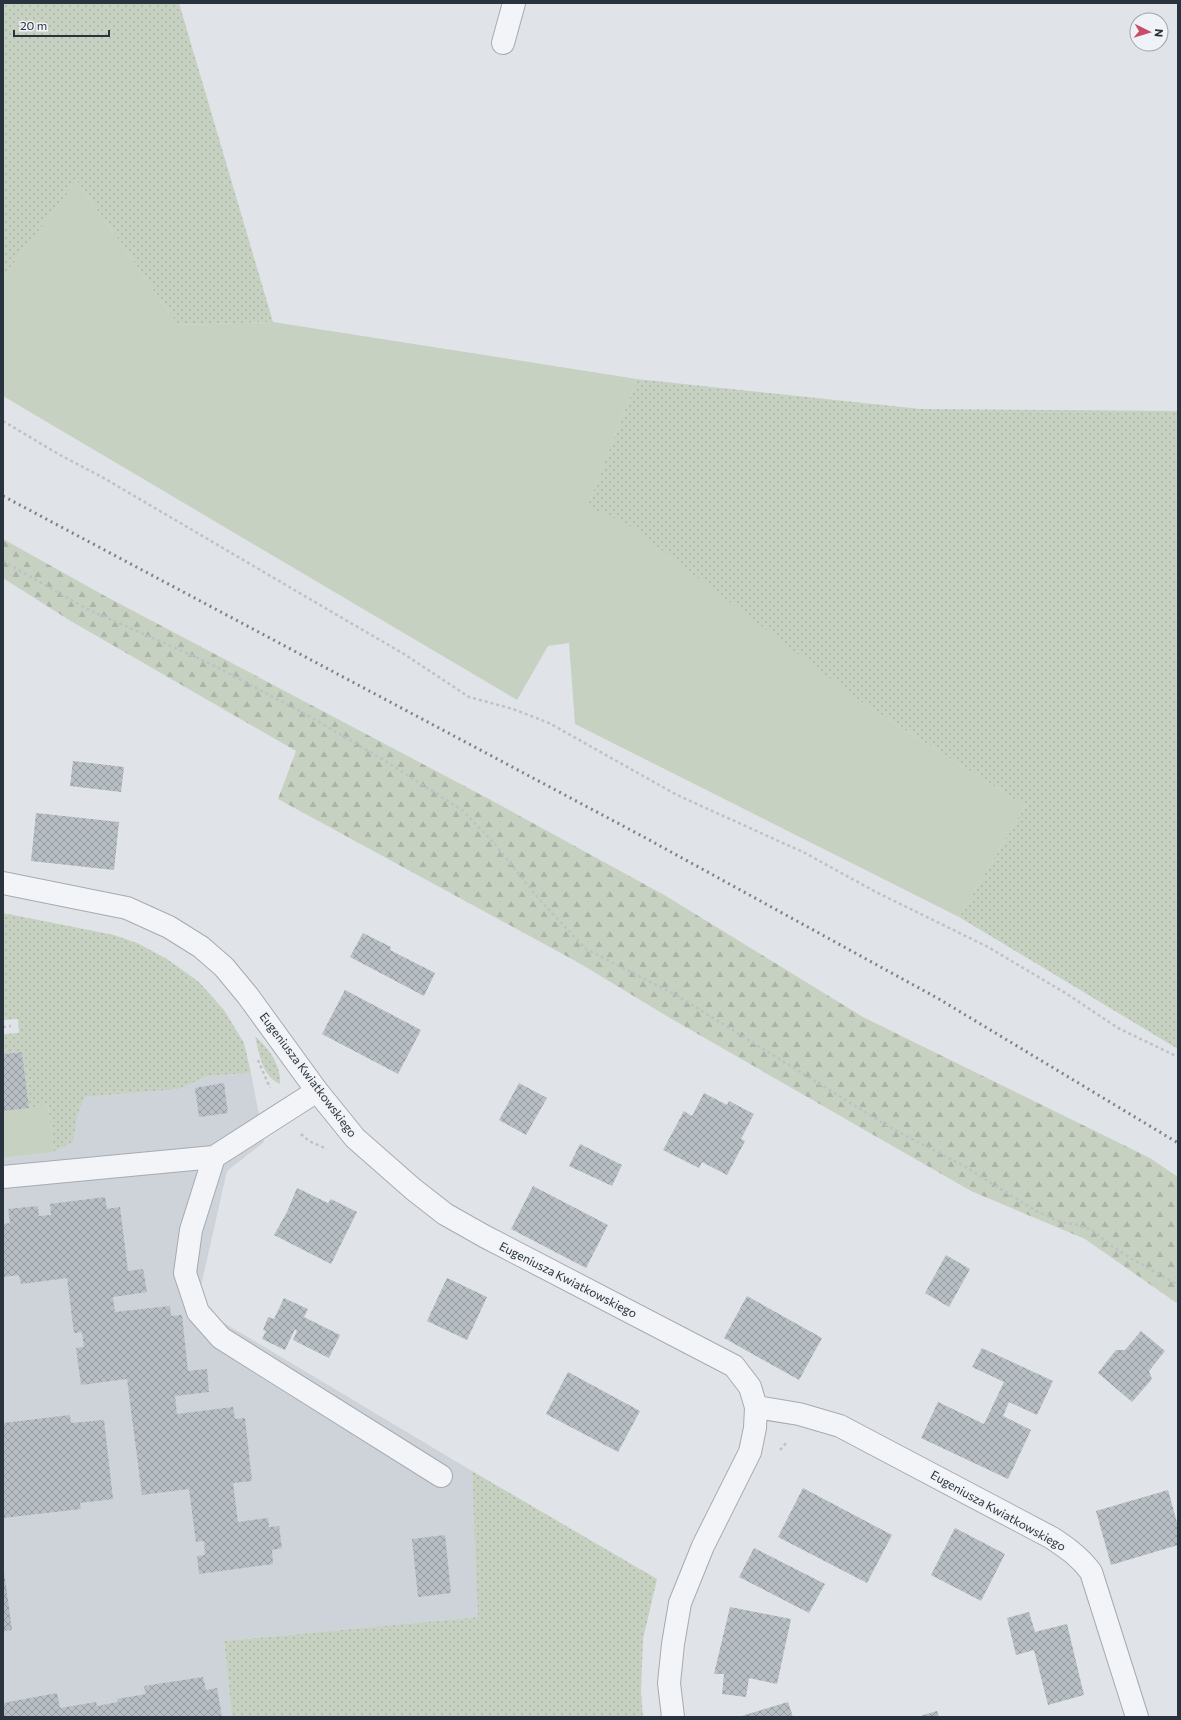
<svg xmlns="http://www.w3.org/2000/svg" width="1181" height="1720" viewBox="0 0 1181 1720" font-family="Commissioner,sans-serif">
	<defs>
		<pattern id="grass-dots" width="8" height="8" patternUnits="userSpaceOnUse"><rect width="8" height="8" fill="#c7d1c1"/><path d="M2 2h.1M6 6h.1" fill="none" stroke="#abb4a7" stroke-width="1.8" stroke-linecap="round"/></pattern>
		<pattern id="forest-firs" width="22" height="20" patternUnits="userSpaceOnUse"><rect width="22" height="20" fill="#c7d1c1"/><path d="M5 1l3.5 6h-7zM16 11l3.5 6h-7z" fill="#abb4a7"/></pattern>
		<pattern id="building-cross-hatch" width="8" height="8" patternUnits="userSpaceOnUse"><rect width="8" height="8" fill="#b7bec4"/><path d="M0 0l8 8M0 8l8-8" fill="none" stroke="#959ba1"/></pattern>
	</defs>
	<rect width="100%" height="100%" fill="#e0e4e8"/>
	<path fill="#ced3da" d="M251 1073 264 1142 227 1171 201 1286 209 1314 472 1471 479 1617 224 1641 232 1717H3V1158L54 1152 73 1142 78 1114 85 1097 179 1089 208 1076Z"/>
	<path fill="url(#grass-dots)" d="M3 3H179L273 322 178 325 77 181 3 277Z
		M637 379 921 409 1178 411V1049L959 917 1025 806 864 704 587 507Z
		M3 913 114 935 137 943 167 959 199 982 224 1010 244 1043 251 1073 208 1076 179 1089 85 1097 78 1114 73 1142 54 1152 48 1105 29 1108 22 1052 3 1054V1034L19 1033 18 1019 3 1020Z
		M255 1036C269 1049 281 1064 280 1084 262 1077 259 1052 255 1036Z
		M472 1471 657 1579 643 1639 641 1691 643 1717H232L224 1641 478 1617Z"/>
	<path fill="url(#forest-firs)" d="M3 539 105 596 489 799 666 896 863 1017 1150 1158 1178 1177V1304L1085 1239 971 1191 670 1018 579 963 278 799 296 751 69 620 3 578Z"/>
	<path fill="#c7d1c1" d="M77 181 178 325 273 322 637 379 587 507 626 523 864 704 1025 806 959 917 575 724 569 643 548 646 517 700 3 396V277Z
		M48 1105 54 1152 3 1158V1111Z"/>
	<path fill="url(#building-cross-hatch)" d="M73 761 124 767 121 792 70 786Z
		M36 813 119 822 114 870 31 861Z
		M363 933 391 947 390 950 435 973 424 996 350 957Z
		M345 990 421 1030 398 1074 322 1034Z
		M22 1052 29 1108 3 1111V1054Z
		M224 1083 228 1113 199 1117 195 1088Z
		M519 1083 547 1098 526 1135 499 1120Z
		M704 1093 727 1105 729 1101 754 1114 741 1139 745 1141 727 1175 702 1162 699 1168 663 1150 684 1111 692 1116Z
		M580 1144 622 1165 612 1186 569 1166Z
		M533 1186 608 1225 586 1268 511 1229Z
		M297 1188 328 1203 331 1199 357 1212 331 1264 274 1235 287 1212Z
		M105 1197 107 1209 120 1207 128 1271 143 1269 147 1292 113 1297 115 1312 170 1306 171 1316 182 1315 188 1371 207 1369 209 1392 175 1396 177 1414 233 1407 235 1419 245 1418 252 1481 233 1483 238 1522 268 1518 269 1527 279 1526 282 1548 272 1550 273 1564 199 1574 197 1556 205 1555 204 1541 196 1542 189 1489 142 1495 127 1379 81 1385 76 1348 84 1347 82 1332 74 1333 67 1278 21 1284 19 1275 3 1277V1224L10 1223 8 1209 38 1206 39 1216 51 1215 50 1204Z
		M946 1255 970 1269 949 1307 925 1293Z
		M447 1278 487 1297 467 1340 427 1321Z
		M747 1296 822 1338 799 1380 724 1338Z
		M284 1298 308 1309 304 1317 340 1335 329 1358 293 1340 297 1331 295 1329 285 1350 262 1339 266 1331 263 1330 268 1317 274 1319Z
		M1141 1331 1165 1351 1149 1371 1152 1379 1132 1402 1098 1373 1116 1350H1125Z
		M982 1348 1053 1381 1037 1415 1009 1402 1003 1416 1031 1430 1008 1479 921 1438 938 1402 984 1424 1004 1382 972 1367Z
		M568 1372 640 1411 618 1452 546 1414Z
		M70 1415 71 1423 104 1420 113 1499 80 1503 81 1509 3 1518V1423Z
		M803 1488 892 1535 867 1583 778 1537Z
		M1168 1490 1178 1526V1545L1111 1565 1096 1511Z
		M955 1528 1005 1554 981 1601 931 1575Z
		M445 1535 451 1593 418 1597 412 1539Z
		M754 1548 825 1584 809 1613 739 1577Z
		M3 1564 12 1630 3 1631Z
		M730 1607 791 1619 777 1684 749 1678 746 1697 722 1694 724 1674H714Z
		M1029 1612 1035 1632 1067 1624 1084 1695 1048 1705 1034 1650 1016 1655 1007 1618Z
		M203 1677 206 1690 217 1688 222 1717H3V1703L57 1693 60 1708 96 1702 97 1706 118 1702 117 1699 146 1694 144 1686Z
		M788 1702 793 1717H738Z
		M937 1711 939 1717H917Z"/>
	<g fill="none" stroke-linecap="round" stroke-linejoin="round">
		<g stroke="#a5abb2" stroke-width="24">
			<path id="minor" d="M503 43 514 3
				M3 883 127 908 169 927 201 947 224 967 248 996 317 1091 355 1138 413 1189 445 1214 484 1236 734 1366 750 1387 756 1407 755 1428 750 1452 703 1546 680 1603 673 1644 669 1683 673 1717
				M317 1091 214 1157 191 1230 185 1273 198 1312 221 1338 441 1476
				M3 1177 214 1157
				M756 1407 799 1414 840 1426 1052 1538C1067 1548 1080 1557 1091 1572L1137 1717"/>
		</g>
		<path stroke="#bec2c7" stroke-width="2.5" stroke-dasharray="3 3" stroke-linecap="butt" d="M3 421 60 455 102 477 337 615 404 654 469 697 513 709 549 723 677 795 805 853 876 892 988 947 1067 994 1118 1028 1178 1057
			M3 561 87 609 209 663 307 715 382 759 462 810 493 842 539 899 586 949 676 995 889 1127 964 1166 1036 1211 1061 1222 1078 1225 1094 1231 1109 1244 1132 1259 1178 1285
			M3 1027 11 1026
			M258 1060 270 1088
			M301 1134 309 1141 327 1149
			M780 1450 787 1442"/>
		<use href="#minor" stroke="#f2f4f7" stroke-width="22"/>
		<path stroke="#7a8591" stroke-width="3" stroke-dasharray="2 4" stroke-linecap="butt" d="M3 496 642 836 939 999 1178 1143"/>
	</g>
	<g text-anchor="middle" stroke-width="3" stroke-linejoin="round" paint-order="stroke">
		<g font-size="12" fill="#29333e" stroke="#eff2f6">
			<text transform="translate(308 1075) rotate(53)" y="4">Eugeniusza Kwiatkowskiego</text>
			<text transform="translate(568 1280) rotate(27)" y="4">Eugeniusza Kwiatkowskiego</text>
			<text transform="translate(998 1511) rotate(29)" y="4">Eugeniusza Kwiatkowskiego</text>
		</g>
	</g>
	<rect width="1181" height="1720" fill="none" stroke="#29333e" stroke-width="8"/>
	<g transform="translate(1149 32) rotate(95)"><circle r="19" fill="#eff2f6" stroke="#a0a6ac"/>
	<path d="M0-3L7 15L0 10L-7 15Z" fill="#c64c6a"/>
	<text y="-6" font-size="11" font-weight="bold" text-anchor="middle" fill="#29333e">N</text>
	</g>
	<path d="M14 30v6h95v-6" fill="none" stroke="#29333e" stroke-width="2"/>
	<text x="20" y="30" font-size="12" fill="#29333e" stroke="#eff2f6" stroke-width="3" paint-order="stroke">20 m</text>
</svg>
